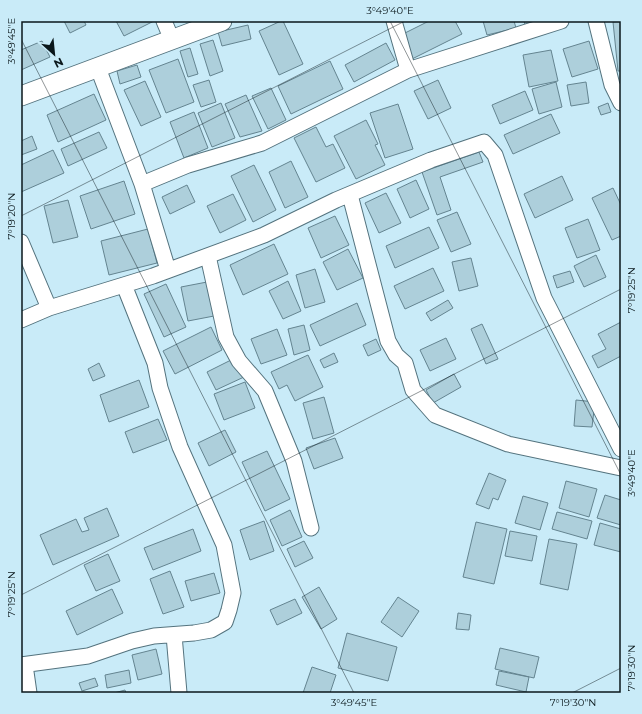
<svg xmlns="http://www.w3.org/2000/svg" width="642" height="714" viewBox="0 0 642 714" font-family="Montserrat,sans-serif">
	<rect width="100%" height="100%" fill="#c9ebf8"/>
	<path fill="#adcfdb" stroke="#648490" d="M64 21H84L86 25 70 33Z
		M116 21H154L124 36Z
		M281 21H283L303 64 279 75 259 31Z
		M429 21H455L462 34 412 59 401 35Z
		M483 21H514L516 28 487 35Z
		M524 21H539L525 25Z
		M621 21V71H618L613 22Z
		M248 25 251 39 222 46 218 32Z
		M213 40 223 71 210 76 200 44Z
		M42 41 50 57 21 70V50Z
		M589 41 598 69 572 77 563 49Z
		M386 43 395 60 354 82 345 65Z
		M190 48 198 74 188 77 180 51Z
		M551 50 558 81 529 87 523 55Z
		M178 59 194 102 166 113 149 70Z
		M330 61 343 89 291 114 278 86Z
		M137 65 141 77 120 84 117 71Z
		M209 80 216 102 201 107 193 85Z
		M438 80 451 108 428 119 414 91Z
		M145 81 161 117 141 126 124 90Z
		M556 82 562 107 539 114 532 89Z
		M586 82 589 103 571 106 567 85Z
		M271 88 286 120 268 129 252 96Z
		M525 91 533 110 500 124 492 105Z
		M94 94 106 120 58 142 47 115Z
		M246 95 262 131 240 137 225 104Z
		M221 103 235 138 212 147 198 113Z
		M608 103 611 112 601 115 598 107Z
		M398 104 413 149 385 158 370 113Z
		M194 112 208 148 184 158 170 122Z
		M551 114 560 133 513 154 504 135Z
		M366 120 378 144 375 145 385 165 356 179 334 136Z
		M316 127 326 147 333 144 345 168 316 182 294 138Z
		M99 132 107 148 68 166 61 149Z
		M32 136 37 149 21 155V141Z
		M53 150 64 173 21 192V165Z
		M479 152 483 162 440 177 451 210 437 215 422 172Z
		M291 161 308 197 285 208 269 172Z
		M254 165 276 210 253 222 231 176Z
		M562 176 573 200 535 218 524 194Z
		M416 180 429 209 410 218 397 189Z
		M124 181 135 214 91 229 80 196Z
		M187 185 195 202 170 214 162 197Z
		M613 188 621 205V236L612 240 592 198Z
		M386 193 401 223 379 233 365 203Z
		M233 194 246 220 220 233 207 206Z
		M68 200 78 237 53 243 44 206Z
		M457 212 471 244 451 252 437 220Z
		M335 216 349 245 321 258 308 228Z
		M588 219 600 250 577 258 565 228Z
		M429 227 439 248 395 268 386 246Z
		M148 229 157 263 109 275 101 241Z
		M274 244 288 274 243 295 230 265Z
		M348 249 363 278 337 290 323 262Z
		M596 255 606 277 584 287 574 266Z
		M471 258 478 286 459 291 452 262Z
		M433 268 444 291 405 309 394 286Z
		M315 269 325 302 305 308 296 275Z
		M570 271 574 282 557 288 553 276Z
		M288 281 301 311 283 319 269 291Z
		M207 282 214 316 188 321 181 287Z
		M166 284 186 327 164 337 144 294Z
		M448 300 453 308 431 321 426 313Z
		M357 303 366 325 320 346 310 325Z
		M621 322V356L598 368 592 356 606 349 598 334Z
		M482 324 498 359 486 364 471 329Z
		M304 325 310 350 294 355 288 329Z
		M211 327 222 350 175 374 163 351Z
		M277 329 287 355 261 364 251 339Z
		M446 338 456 359 430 371 420 350Z
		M376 339 381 350 368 356 363 345Z
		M334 353 338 362 324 368 320 360Z
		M308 355 323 387 295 401 287 385 279 389 271 372Z
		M235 358 244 377 216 390 207 372Z
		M99 363 105 376 93 381 88 369Z
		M454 374 461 387 433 403 426 390Z
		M139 380 149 407 109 422 100 395Z
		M245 382 255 408 224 420 214 394Z
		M324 397 334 433 313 439 303 403Z
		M576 400 595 402 592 427 574 426Z
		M158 419 167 440 133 453 125 432Z
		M225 430 236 452 209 466 198 443Z
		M335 438 343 458 314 469 306 448Z
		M267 451 290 499 265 511 242 462Z
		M489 473 506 480 498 500 493 498 489 509 476 504Z
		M566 481 597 489 589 517 559 508Z
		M605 495 621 500V525L597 518Z
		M523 496 548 503 540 530 515 523Z
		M107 508 119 536 53 565 40 535 76 519 82 532 89 530 84 518Z
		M290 510 302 537 282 546 270 520Z
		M557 512 592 521 587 539 552 529Z
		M264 521 274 551 250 560 240 530Z
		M476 522 507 529 494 584 463 577Z
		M600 523 621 529V552L594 545Z
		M193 529 201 551 153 570 144 548Z
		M510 531 537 536 532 561 505 556Z
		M549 539 577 544 568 590 540 584Z
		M304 541 313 558 295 567 287 549Z
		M108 554 120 581 96 591 84 565Z
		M170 571 184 607 163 614 150 579Z
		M214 573 220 593 191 601 185 581Z
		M319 587 337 619 321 629 302 597Z
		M112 589 123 613 77 635 66 611Z
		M398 597 419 611 402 637 381 622Z
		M295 599 302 613 277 625 270 610Z
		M458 613 471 615 469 630 456 629Z
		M347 633 397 647 388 681 338 668Z
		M500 648 539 657 534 678 495 669Z
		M156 649 162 674 138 680 132 655Z
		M312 667 336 675 330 693H303Z
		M129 670 131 683 107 688 105 675Z
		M499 671 529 677 526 692 496 685Z
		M95 678 98 686 82 691 79 683Z
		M125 690 126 693H114Z"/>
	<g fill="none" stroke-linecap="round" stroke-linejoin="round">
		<g stroke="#54737e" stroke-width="17">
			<path id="minor" d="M164 21 172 40
				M394 21 408 70
				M596 21 612 85 621 103
				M98 68 142 184 168 270
				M142 184 188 165 262 143 408 70 561 21
				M350 195 388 341 396 355 405 363 413 390 435 415 508 444 621 468
				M21 242 49 308
				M208 256 226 337 239 361 265 391 294 461 311 528
				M21 320 49 308 153 276 264 235 336 200 431 160 484 142 495 155 544 298 621 449
				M174 635 179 693
				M21 665 88 656 132 641 154 636 194 633 211 630 225 622 229 610 233 593 224 545 180 447 160 388 155 363 124 285
				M25 665 29 693"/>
		</g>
		<g stroke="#54737e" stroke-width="21">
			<path id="tertiary" d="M21 96 222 21"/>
		</g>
		<use href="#minor" stroke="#fff" stroke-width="15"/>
		<use href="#tertiary" stroke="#fff" stroke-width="19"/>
	</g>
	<path fill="none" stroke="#0a171b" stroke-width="1" stroke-opacity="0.45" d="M390 21 621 475M21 39 354 693M21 216 405 21M21 595 621 289M572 693 621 668"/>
	<rect width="642" height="714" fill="none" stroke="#c9ebf8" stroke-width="44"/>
	<g transform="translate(54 54) rotate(153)" stroke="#c9ebf8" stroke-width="3" paint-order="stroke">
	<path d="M0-3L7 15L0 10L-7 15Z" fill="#0a171b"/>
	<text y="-6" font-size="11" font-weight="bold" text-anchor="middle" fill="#0a171b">N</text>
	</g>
	<rect x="22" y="22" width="598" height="670" fill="none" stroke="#0a171b" stroke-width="1.5"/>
	<g font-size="10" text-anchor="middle" fill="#0a171b">
		<text x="390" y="14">3°49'40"E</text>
		<text transform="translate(11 41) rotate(-90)" y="4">3°49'45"E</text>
		<text transform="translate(11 216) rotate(-90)" y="4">7°19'20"N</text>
		<text transform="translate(631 290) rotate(-90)" y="4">7°19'25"N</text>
		<text transform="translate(631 473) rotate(-90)" y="4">3°49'40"E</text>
		<text transform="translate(11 594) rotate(-90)" y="4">7°19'25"N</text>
		<text transform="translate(631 668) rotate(-90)" y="4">7°19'30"N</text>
		<text x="354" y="706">3°49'45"E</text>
		<text x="573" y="706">7°19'30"N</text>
	</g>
</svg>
